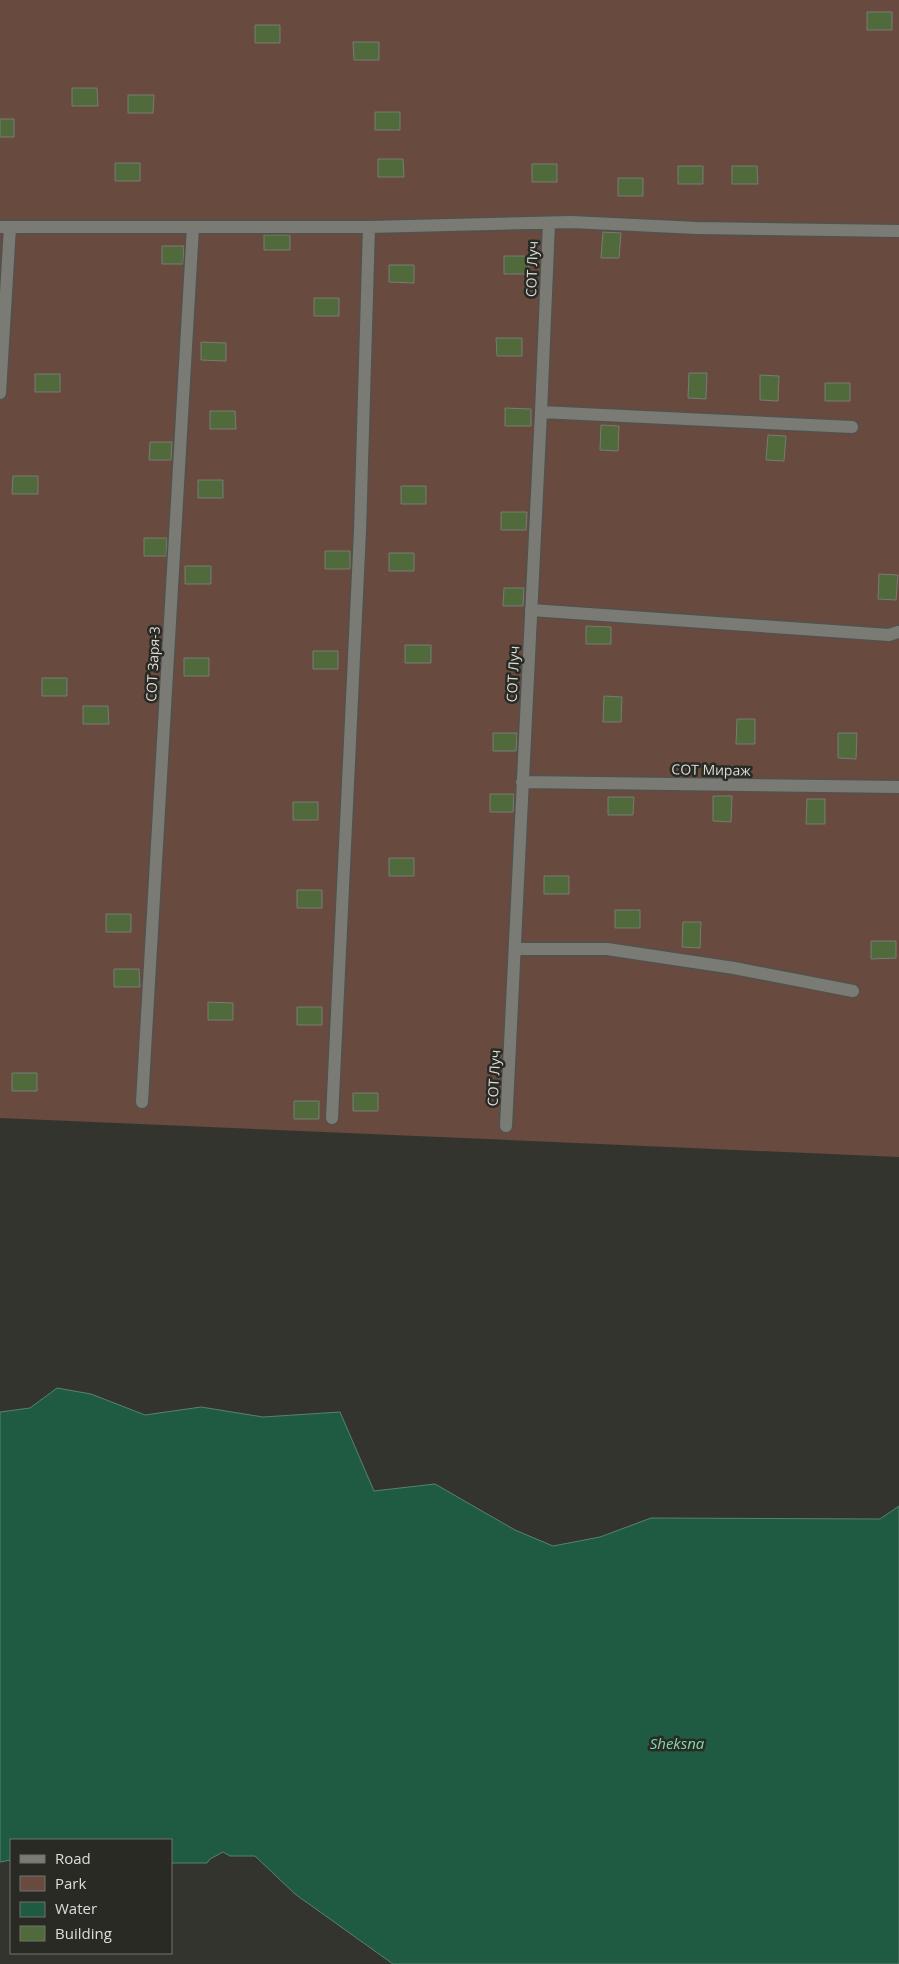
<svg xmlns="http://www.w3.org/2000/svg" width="899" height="1964" viewBox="0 0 899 1964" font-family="'Open Sans',sans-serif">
	<rect width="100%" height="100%" fill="#34342f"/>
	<path fill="#694a3f" d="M0 0H899V1157L0 1118Z"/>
	<path fill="#1f5b42" stroke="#588270" d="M57 1388 91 1394 145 1415 201 1407 263 1417 340 1412 374 1491 435 1484 515 1530 553 1546 600 1537 651 1518 880 1519 899 1506V1964H393L295 1894 255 1856H230L223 1852 210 1859 207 1863H171V1840H11V1860L0 1862V1412L30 1408Z"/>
	<path fill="#506a3c" stroke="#777b75" d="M867 12H892V30H867Z
		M255 25H280V43H255Z
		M353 42H379V60H354Z
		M72 88H97L98 106H72Z
		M128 95H154L153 113H128Z
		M375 112H400V130H375Z
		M0 119H14V137H0Z
		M378 159H403L404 177H378Z
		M115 163H140V181H115Z
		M532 164H557V182H532Z
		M678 166H703V184H678Z
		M732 166H757L758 184H732Z
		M618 178H643V196H618Z
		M603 232 621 233 619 258H601Z
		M264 235H290V250H264Z
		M162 246H184L183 264H162Z
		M504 256H529V274H504Z
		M389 265H414V283L389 282Z
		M314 298H339V316H314Z
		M496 338H522V356H497Z
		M201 342 226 343V361L201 360Z
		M689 373H707L706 399 688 398Z
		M35 374H60V392H35Z
		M760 375 779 376 778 401 760 400Z
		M825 383H850V401H825Z
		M505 408 531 409V426H505Z
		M210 411H235L236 429H210Z
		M601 425 619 426 618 451 600 450Z
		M768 435 786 436 784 461 766 460Z
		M150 442H172L171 460H149Z
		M13 476H38V494H12Z
		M198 480H223V498H198Z
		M401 486H426V504H401Z
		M501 512H527L526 530H501Z
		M144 538H167L166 556H144Z
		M325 551H350V569H325Z
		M389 553H414V571H389Z
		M185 566H211V584H185Z
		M879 574 898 575 896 600 878 599Z
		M504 588H524L523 606H503Z
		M586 626 611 627V644H586Z
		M405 645H431V663H405Z
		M313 651H338V669H313Z
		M184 658H209V676H184Z
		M42 678H67V696H42Z
		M604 696 622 697 621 722H603Z
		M83 706H108L109 724H83Z
		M737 719H755V744H736Z
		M493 733H517L516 751H493Z
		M838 733H857L856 759 838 758Z
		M490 794H514L513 812H490Z
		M713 796H732L731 822 713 821Z
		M608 797H634L633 815H608Z
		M807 799H825V824H806Z
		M293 802H318V820H293Z
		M389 858H414V876H389Z
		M544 876H569V894H544Z
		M297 890H322V908H297Z
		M615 910H640V928H615Z
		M106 914H131V932H106Z
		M683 922H701L700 948 682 947Z
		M871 941H896V958L871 959Z
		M114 969H139L140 987H114Z
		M208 1002 233 1003V1020H208Z
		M297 1007H322V1025H297Z
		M12 1073H37V1091H12Z
		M353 1093H378V1111H353Z
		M294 1101H319V1119H294Z"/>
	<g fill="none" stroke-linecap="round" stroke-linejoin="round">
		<g stroke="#52514e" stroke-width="15">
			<path id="minor" d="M0 227H369L571 222 697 228 899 231
				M0 393 10 227
				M541 412 852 427
				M531 610 889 635 898 632
				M522 782 899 787
				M516 949H607L734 968 853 991
				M142 1102 193 227
				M332 1118 360 531 369 227
				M506 1126 541 412 549 223"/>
		</g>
		<use href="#minor" stroke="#7b7b75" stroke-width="12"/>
	</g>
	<g text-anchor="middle" stroke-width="5" stroke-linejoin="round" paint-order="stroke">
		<g font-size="14" fill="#ddddda" stroke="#2a2a25">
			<text transform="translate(532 269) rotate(-88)" y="5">СОТ Луч</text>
			<text transform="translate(153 664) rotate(-87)" y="5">СОТ Заря-3</text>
			<text transform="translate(513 674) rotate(-87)" y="5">СОТ Луч</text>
			<text transform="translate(711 770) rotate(1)" y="5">СОТ Мираж</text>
			<text transform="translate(494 1078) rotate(-87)" y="5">СОТ Луч</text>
		</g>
		<g font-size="15" font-style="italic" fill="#80d8ae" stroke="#2a2a25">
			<text x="677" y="1749">Sheksna</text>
		</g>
	</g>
	<rect x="10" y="1839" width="162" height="115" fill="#2a2a25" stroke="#72726d"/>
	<rect x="20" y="1855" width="25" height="8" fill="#7b7b75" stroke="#72726d"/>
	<text x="55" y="1864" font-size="15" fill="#ddddda">Road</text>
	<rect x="20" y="1876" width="25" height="15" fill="#694a3f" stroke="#72726d"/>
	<text x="55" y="1889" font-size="15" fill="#ddddda">Park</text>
	<rect x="20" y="1902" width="25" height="15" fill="#1f5b42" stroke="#72726d"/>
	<text x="55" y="1914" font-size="15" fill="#ddddda">Water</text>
	<rect x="20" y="1926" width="25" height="15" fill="#506a3c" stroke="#72726d"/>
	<text x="55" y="1939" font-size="15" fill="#ddddda">Building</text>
</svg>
